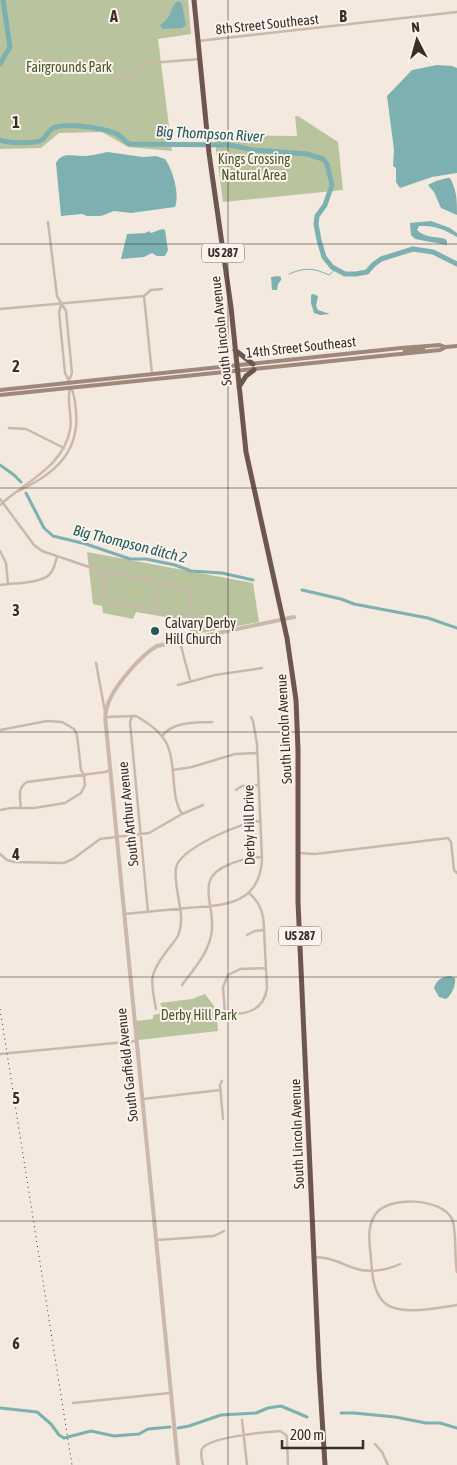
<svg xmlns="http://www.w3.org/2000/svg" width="457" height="1465" viewBox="0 0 457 1465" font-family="'Asap Condensed',sans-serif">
	<rect width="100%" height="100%" fill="#f3e9df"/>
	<path fill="#b9c39e" d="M0 0H188L191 34 158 39 172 151 128 147 102 132 59 133 41 148 0 149Z
		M295 116H298L338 142 343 190 223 202 214 135 297 136Z
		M87 552 253 583 259 622 190 635 189 621 136 612 133 619 103 613 102 606 93 604Z
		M205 994 217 1010 219 1016 217 1019 218 1031 138 1040 136 1021 153 1019V1015L158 1014 162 1012V1007L160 1003 192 999Z"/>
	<path fill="#7db1b1" d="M178 1 180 2 182 4 186 25 182 28 163 29 160 25C174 17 168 8 178 1Z
		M437 65 452 66 457 68V173L432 177 400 188 396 182V168L393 166 394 150 387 96 412 70Z
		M107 152 143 157 156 156 165 159C173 170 180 195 175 207L131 213 114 211 101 216H87L82 214 61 216 56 163C62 152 71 156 82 156 90 156 99 154 107 152Z
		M447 178H450C457 190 457 201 457 215L441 208 434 192 428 185 436 181Z
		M431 221 450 228 457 233V237C443 229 437 226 419 226L417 230C424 238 436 236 445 239L447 241V245L415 239 411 235 410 223Z
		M162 229 165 230 168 250 165 256H157L152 253 144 257 121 259 127 234 145 233 149 231 151 233Z
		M278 276 281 277V280L278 284 277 290H272L271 277Z
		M313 294 318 296 316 306 318 310 330 314 320 315 314 313 311 303V295Z
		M450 976 455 978C456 985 452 995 446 999L439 997 434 988C437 979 442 977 450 976Z"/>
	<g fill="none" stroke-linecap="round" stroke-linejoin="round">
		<path stroke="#7db1b1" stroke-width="1" d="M289 274C305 267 314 268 329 275L336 269"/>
		<path stroke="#7db1b1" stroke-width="3" d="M0 465 14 475 21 482
			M26 493 44 528 53 536 86 544 130 559H146L175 565 191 571 222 573 253 580
			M302 590 341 599 354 604 428 618 457 628
			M0 1408 37 1412 51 1424 59 1435 64 1438 91 1431 114 1436 126 1435 139 1434 148 1429 170 1427
			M341 1413H354L395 1417 426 1423H440L457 1428
			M178 1428 189 1426 221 1415 256 1413 268 1408 281 1406 307 1417"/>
		<path stroke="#7db1b1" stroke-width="5" d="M0 64 10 47 3 0
			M0 140C7 143 36 144 42 140 47 136 49 128 56 127 69 123 104 128 117 134 122 137 125 141 129 144L230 145 253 150 307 154 323 159 327 164 332 185 325 205 317 216 316 224 319 240 324 257 332 267 345 274H356L367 272 373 265 381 259 413 249 433 252 457 264"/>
		<path stroke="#ccb8aa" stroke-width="2.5" d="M198 41 457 12
			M118 78 131 76 150 63 200 59
			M48 222 57 296 66 311 72 373 69 380
			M144 296 152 374
			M144 296 151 290 162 289
			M61 306 59 312 65 373 70 383
			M0 309 144 296
			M9 428 26 429 64 448
			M18 491C53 475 80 453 76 411 75 403 75 395 71 388
			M0 499 34 545 42 551 98 570 157 581 189 591 192 595 190 606 197 637
			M0 505C25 482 63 467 70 430 73 417 66 401 70 388
			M0 551 6 563 8 584
			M106 571 105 598 108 602 154 610 161 582
			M0 585C12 583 39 584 49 575 54 571 55 563 57 557
			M180 642 190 680
			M96 663 106 717 136 716C170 735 171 748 174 784 175 795 176 805 182 814
			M178 685 215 675 262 668
			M132 716 130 722 148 912
			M0 730 47 721 62 722 69 726 74 729 77 735 81 770 84 775 85 785 81 793 65 803 34 808H11L0 810
			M162 736C174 721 195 723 212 722
			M173 770 192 767 235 754 257 753
			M236 790 242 786 258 785
			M21 808C20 798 17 788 27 782L105 772 110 770
			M299 853 315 854 448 838 451 842 454 870 457 873
			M0 854 7 860 14 862 64 863 73 859 100 839 149 833 182 814 203 805
			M249 893C261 903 264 915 264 930L267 988C264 1011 246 1015 225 1014L223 987 228 975 240 969 266 968
			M124 914C145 912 166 910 187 908 223 905 259 906 262 860L257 744 253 721 251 717
			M247 935 255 931 264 930
			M182 985C193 970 207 955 211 936 218 907 192 879 228 865 239 860 249 858 262 857
			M156 1009C151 981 148 976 166 952 170 946 177 940 179 933 186 913 173 889 176 868 179 849 241 822 260 821
			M0 1054 136 1041
			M222 1081 220 1085 223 1119
			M143 1099 220 1090
			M157 1240 214 1236 224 1231
			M315 1257C334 1258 341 1264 357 1269 369 1273 388 1270 400 1264
			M457 1272C454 1256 457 1231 452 1219 442 1198 387 1195 375 1215 366 1229 370 1244 371 1259 372 1273 373 1288 381 1299 394 1318 438 1308 457 1305
			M73 1403 170 1393
			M242 1420 247 1465
			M375 1444 382 1452 388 1465
			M203 1465C202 1460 200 1453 202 1449 208 1437 267 1432 280 1431L286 1435 287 1438 288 1465"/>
		<path stroke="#ccb8aa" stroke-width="4" d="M178 1465 106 726C105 720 105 713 107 707 112 688 141 655 157 646L294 617"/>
		<path stroke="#a0877b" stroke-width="4" d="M403 354 405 351 423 349 424 346
			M0 390 401 348 440 345 445 347
			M0 395 400 354 440 350 446 347 457 346"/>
		<path stroke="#6c564e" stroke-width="5" d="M194 0 209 153 231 307 246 452 287 638 296 700 298 750V902L319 1369 325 1465
			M235 350 253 364
			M239 387 246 376 254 370"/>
		<path stroke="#3a2e2a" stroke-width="1" stroke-dasharray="1 4" stroke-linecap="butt" d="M0 1009 72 1465"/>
	</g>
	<path fill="none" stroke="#3a2e2a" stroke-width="1" stroke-opacity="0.55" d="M228 0V1465M0 244H457M0 488H457M0 732H457M0 977H457M0 1221H457"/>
	<circle fill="#1e5b5c" stroke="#fbf3ec" stroke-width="2" cx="155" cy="631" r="5"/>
	<g text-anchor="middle" stroke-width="4" stroke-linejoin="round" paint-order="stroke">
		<g fill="#fbf3ec" stroke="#746964" stroke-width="1">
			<rect x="202" y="243.5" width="42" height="19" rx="4"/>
			<rect x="279" y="926.5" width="42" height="19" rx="4"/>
		</g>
		<g font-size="12" font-weight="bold" fill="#3a2e2a">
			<text x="223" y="257">US 287</text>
			<text x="300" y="940">US 287</text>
		</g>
		<g font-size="14" fill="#3a2e2a" stroke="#fbf3ec">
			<text transform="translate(267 24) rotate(-6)" y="5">8th Street Southeast</text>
			<text transform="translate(221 331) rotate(-96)" y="5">South Lincoln Avenue</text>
			<text transform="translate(301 347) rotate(-6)" y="5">14th Street Southeast</text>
			<text transform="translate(284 729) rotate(-93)" y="5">South Lincoln Avenue</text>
			<text transform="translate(128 814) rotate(-96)" y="5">South Arthur Avenue</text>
			<text transform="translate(249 825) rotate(-91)" y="5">Derby Hill Drive</text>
			<text transform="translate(127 1065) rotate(-96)" y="5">South Garfield Avenue</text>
			<text transform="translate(297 1134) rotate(-92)" y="5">South Lincoln Avenue</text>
		</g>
		<g font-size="14" fill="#4b592d" stroke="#fbf3ec">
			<text x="69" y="72">Fairgrounds Park</text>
			<text x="254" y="164">Kings Crossing<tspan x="254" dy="16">Natural Area</tspan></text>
			<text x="199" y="1020">Derby Hill Park</text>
		</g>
		<g font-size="14" fill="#3a2e2a" stroke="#fbf3ec" text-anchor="start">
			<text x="165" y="628">Calvary Derby<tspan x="165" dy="16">Hill Church</tspan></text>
		</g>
		<g font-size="15" font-style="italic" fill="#1e5b5c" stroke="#fbf3ec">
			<text transform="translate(210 134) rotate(3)" y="5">Big Thompson River</text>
			<text transform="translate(130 544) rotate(14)" y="5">Big Thompson ditch 2</text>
		</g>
	</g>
	<g font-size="16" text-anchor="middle" font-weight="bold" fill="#3a2e2a" stroke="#fbf3ec" stroke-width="4" stroke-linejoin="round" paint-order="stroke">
		<text x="114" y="22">A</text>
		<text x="343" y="22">B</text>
		<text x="16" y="128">1</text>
		<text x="16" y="372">2</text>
		<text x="16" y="616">3</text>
		<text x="16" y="860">4</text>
		<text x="16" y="1104">5</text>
		<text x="16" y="1349">6</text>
	</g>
	<g transform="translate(417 40) rotate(354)" stroke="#fbf3ec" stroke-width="4" paint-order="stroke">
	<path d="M0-4L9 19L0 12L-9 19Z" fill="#3a2e2a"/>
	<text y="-8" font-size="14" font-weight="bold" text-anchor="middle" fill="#3a2e2a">N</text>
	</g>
	<path d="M282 1440v8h81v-8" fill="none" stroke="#3a2e2a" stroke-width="2.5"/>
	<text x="290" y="1440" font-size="15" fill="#3a2e2a" stroke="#fbf3ec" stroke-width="4" paint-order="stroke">200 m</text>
</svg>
